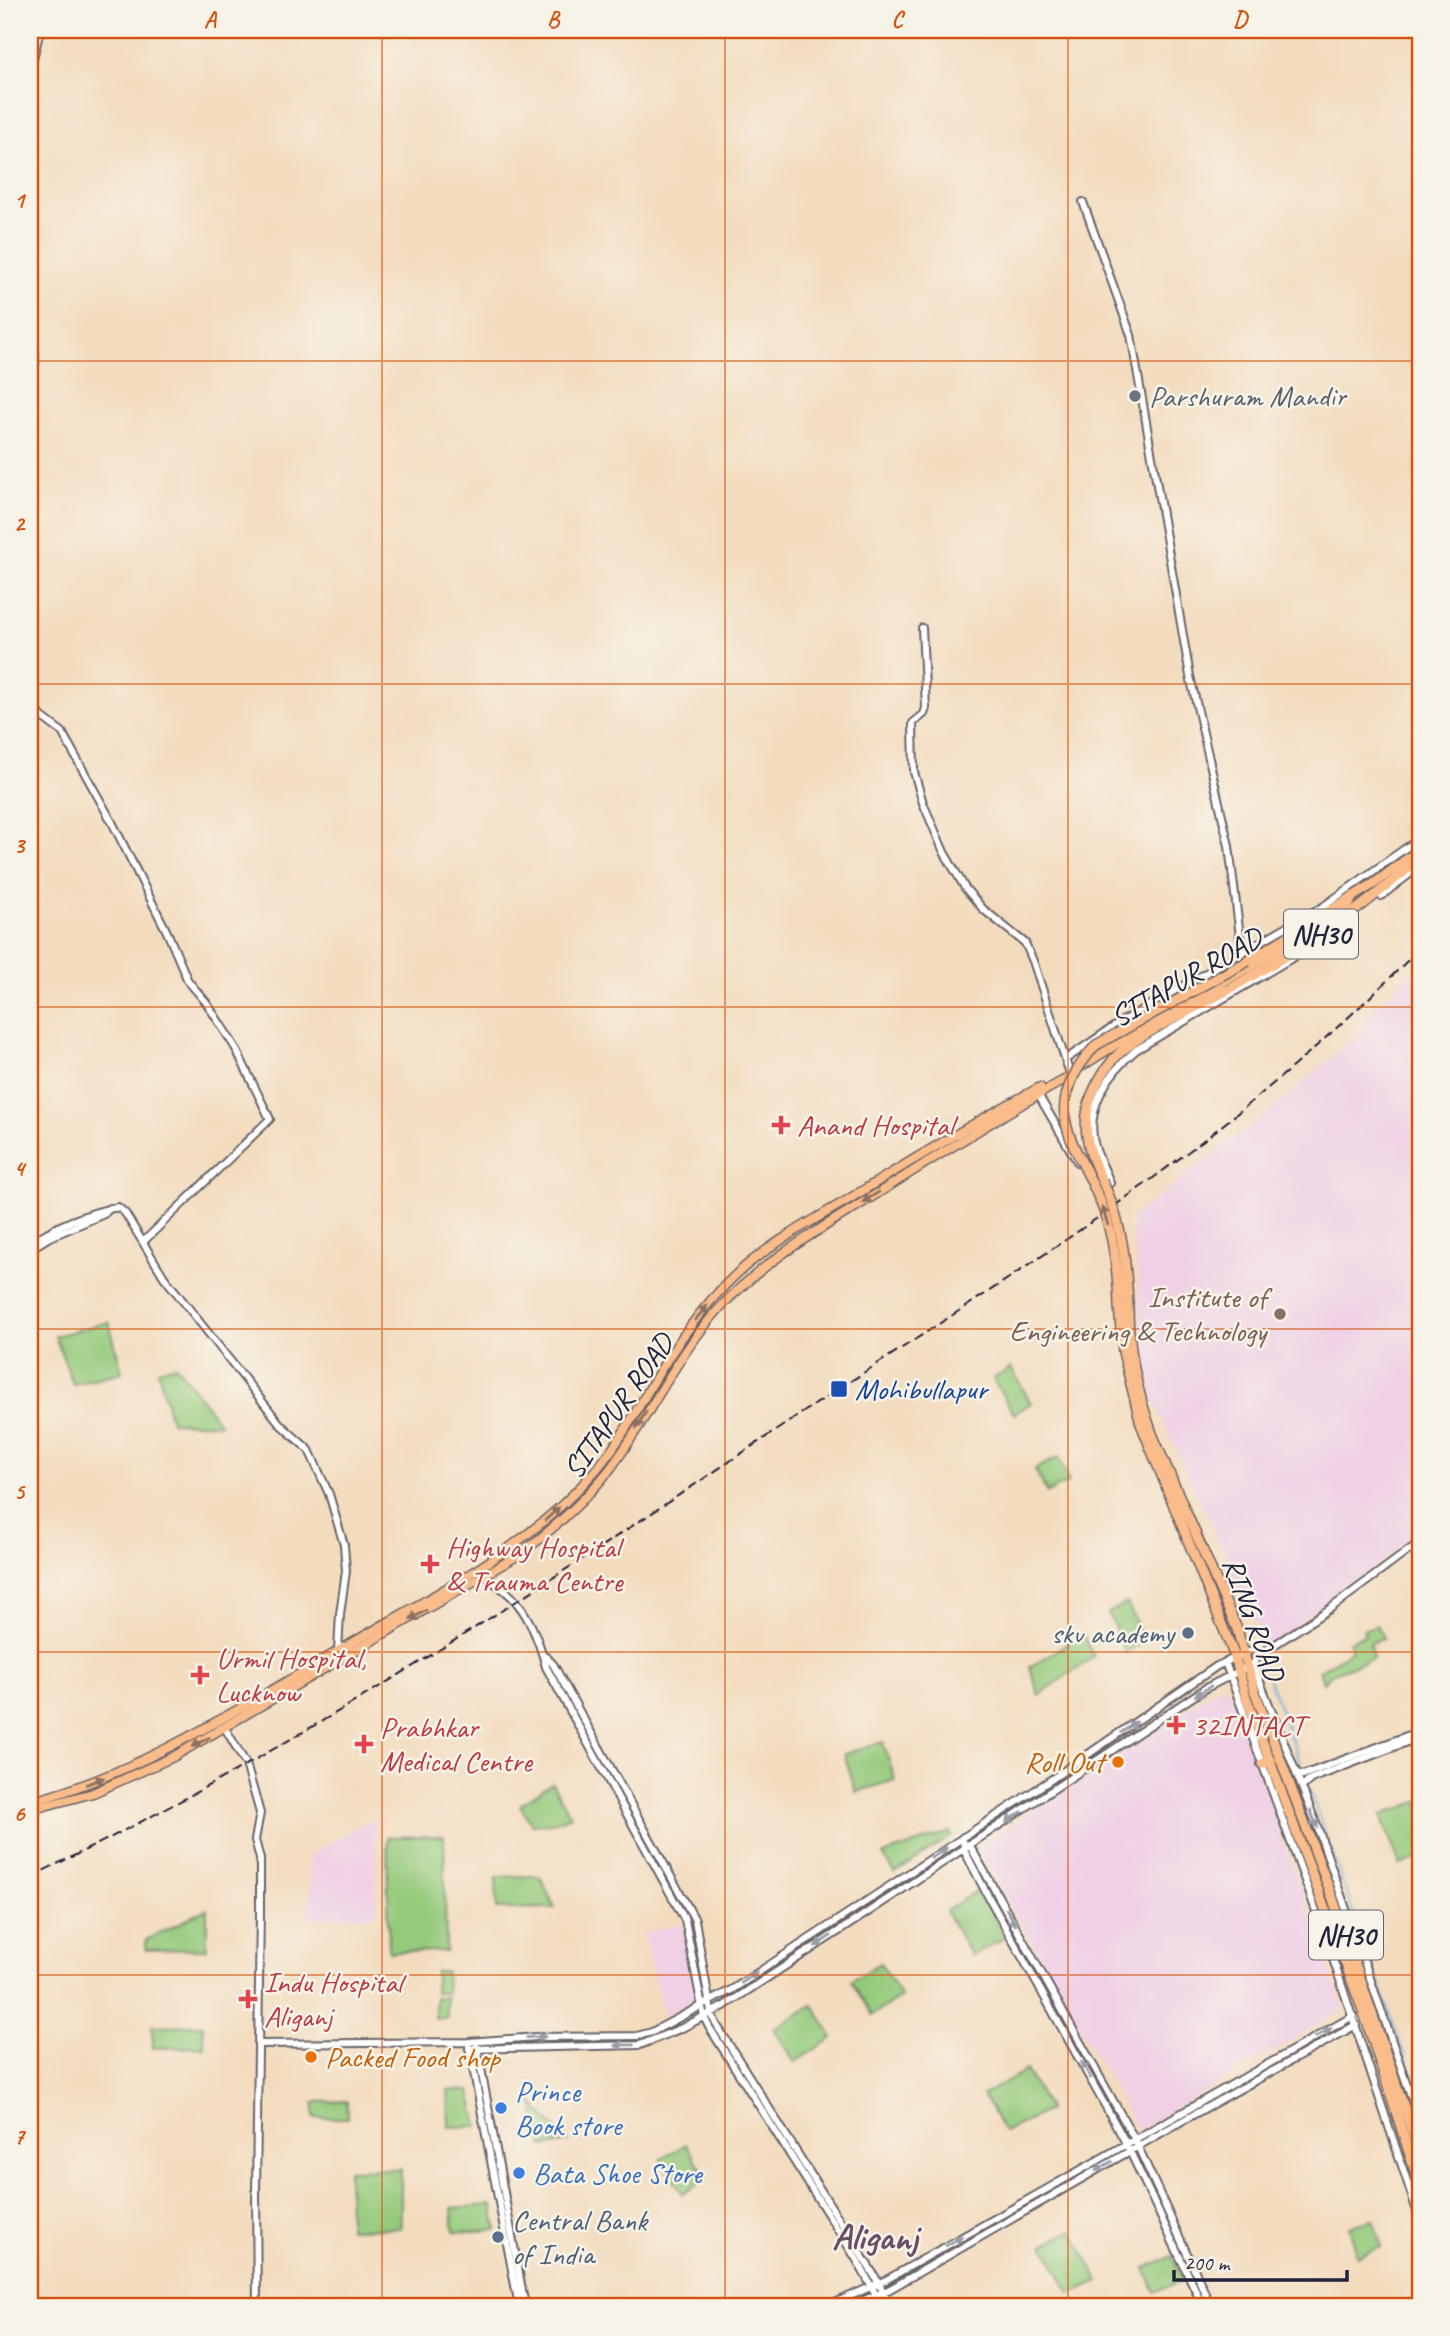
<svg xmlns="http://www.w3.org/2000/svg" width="1450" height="2336" viewBox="0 0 1450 2336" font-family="Caveat,sans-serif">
	<rect width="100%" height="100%" fill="#f7f3e8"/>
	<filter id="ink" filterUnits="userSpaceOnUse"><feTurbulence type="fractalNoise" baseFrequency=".0143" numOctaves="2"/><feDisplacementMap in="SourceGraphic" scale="14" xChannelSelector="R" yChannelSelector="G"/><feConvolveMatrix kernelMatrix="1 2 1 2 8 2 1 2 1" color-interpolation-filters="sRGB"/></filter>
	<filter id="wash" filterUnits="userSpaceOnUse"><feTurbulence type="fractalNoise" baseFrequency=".00686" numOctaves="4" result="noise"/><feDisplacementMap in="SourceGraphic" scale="28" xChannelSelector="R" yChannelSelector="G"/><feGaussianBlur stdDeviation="1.57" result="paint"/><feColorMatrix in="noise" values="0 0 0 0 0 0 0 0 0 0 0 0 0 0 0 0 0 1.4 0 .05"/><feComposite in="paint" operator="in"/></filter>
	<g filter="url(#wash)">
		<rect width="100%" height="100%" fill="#f3dcbe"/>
		<path fill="#efd0e5" d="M1420 964V1533L1267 1646 1148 1389 1140 1351 1138 1277 1131 1217 1267 1114 1364 1029 1360 1024Z
			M1222 1685 1230 1690 1344 2010 1138 2130 977 1847Z
			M375 1818 377 1915 310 1918 309 1855Z
			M682 1923 698 2001 664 2017 644 1934Z"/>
		<path fill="#95ca7b" stroke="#5c765b" stroke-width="2" d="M109 1322 122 1372 73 1384 55 1336Z
			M176 1365 220 1424 171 1422 158 1370Z
			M1011 1368 1031 1403 1014 1414 993 1379Z
			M1059 1457 1069 1482 1047 1493 1035 1469Z
			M1127 1603 1144 1641 1126 1653 1108 1613Z
			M1377 1625 1383 1638 1370 1643 1373 1658 1331 1674 1323 1683 1319 1671 1352 1650 1349 1641 1365 1635 1363 1630Z
			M1083 1634 1094 1656 1039 1695 1030 1667Z
			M883 1742 895 1780 856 1792 844 1754Z
			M552 1783 571 1816 552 1823 532 1825 520 1805Z
			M1420 1801V1858L1400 1865 1381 1815Z
			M950 1832 952 1836 895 1873 883 1855Z
			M444 1836 446 1951 389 1952 387 1837Z
			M540 1876 555 1908 497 1909 496 1877Z
			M979 1889 1006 1937 971 1956 946 1911Z
			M207 1909V1949L146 1950V1940Z
			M880 1963 901 1997 872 2015 851 1981Z
			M435 1972H446L447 1993H435Z
			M446 1997 447 2018H435V1998Z
			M813 2005 833 2038 795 2062 774 2029Z
			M203 2025 204 2047 153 2048 152 2026Z
			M1026 2070 1049 2110 1004 2132 983 2095Z
			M448 2090 470 2091 478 2126 449 2127Z
			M347 2101V2118H314V2102Z
			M533 2103 568 2142 543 2147Z
			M686 2144 707 2178 683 2194 661 2159Z
			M401 2169V2228L349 2229 348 2170Z
			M492 2205 497 2230 454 2232 452 2208Z
			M1373 2220 1382 2247 1357 2256 1349 2226Z
			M1072 2230 1099 2281 1070 2294 1044 2245Z
			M1172 2256 1183 2280 1155 2292 1145 2268Z"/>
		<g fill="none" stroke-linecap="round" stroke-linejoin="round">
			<path stroke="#63aada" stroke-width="2" d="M1268 1676 1303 1771
				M1308 1786 1415 2085"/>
		</g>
	</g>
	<g filter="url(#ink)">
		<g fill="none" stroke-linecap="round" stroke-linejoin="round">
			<g stroke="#6b6369" stroke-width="10">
				<path id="tertiary" d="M30 71 40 30
					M1083 202 1131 335 1190 676 1229 846 1242 953
					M30 269 35 362 30 398
					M922 628 926 708 924 714 913 723 914 772 923 803 944 852 965 888 983 909 1025 943 1033 961 1069 1071
					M30 697 31 704 42 717 62 732 73 752 112 822 168 934 188 981 206 1002 235 1047 270 1119 143 1242
					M1381 896 1420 866
					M1321 908 1420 838
					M1066 1059 1124 1020 1307 915 1319 909H1331
					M1036 1091 1078 1163
					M1093 1187 1099 1191 1110 1183C1106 1171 1099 1160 1095 1147 1084 1109 1108 1073 1136 1050L1331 935 1337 927
					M30 1243C56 1226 88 1213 118 1207L125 1213 164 1277 281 1425 309 1450 329 1494 344 1545 346 1571 340 1614 338 1651
					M30 1249 48 1238 104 1214 110 1208
					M486 1576C494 1583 504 1589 512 1597 529 1615 540 1644 546 1667L685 1920 704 2017 709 2027 857 2260 882 2306
					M543 1654 553 1664 695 1920 711 2012 716 2024 874 2275 891 2306
					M1225 1662 1327 1941 1420 2220
					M1253 1664 1316 1823 1420 2122
					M225 1728 246 1764 260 1813 255 1840 260 1859V1912L256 2190 257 2306
					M1296 1773 1303 1775 1420 1731
					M1302 1787 1311 1779 1420 1737
					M963 1837 964 1850 988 1896 1126 2143 1203 2306
					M969 1844 1134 2138 1211 2306
					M258 2044 468 2042 537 2037 637 2036 652 2032 733 1989 1052 1779 1217 1666 1252 1650 1259 1655
					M469 2047 519 2306
					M477 2047 525 2306
					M469 2049 640 2045 682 2028 724 2006 859 1918 1206 1688 1253 1664 1259 1655 1331 1608 1420 1542
					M828 2306 886 2280 1353 2016
					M850 2306 890 2289 1182 2121 1356 2025"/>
			</g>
			<g stroke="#6b6369" stroke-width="11">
				<path id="primary" d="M30 1802C145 1771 245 1705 347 1646 433 1595 528 1549 594 1472 621 1442 639 1405 660 1371 684 1332 713 1293 748 1264 779 1239 815 1219 849 1199 912 1160 975 1122 1040 1087
					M30 1810 93 1793 173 1757 522 1553C554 1528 585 1501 610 1469 649 1418 674 1359 717 1311 762 1261 819 1230 875 1195 940 1154 1004 1113 1071 1076L1074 1071 1136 1032 1303 937 1348 907 1353 897"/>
			</g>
			<g stroke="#6b6369" stroke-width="12">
				<path id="trunk" d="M1248 961 1375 883 1420 849
					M1202 994 1223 989
					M1102 1180C1079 1135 1080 1102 1112 1061 1132 1035 1204 1005 1235 986 1267 967 1300 948 1331 928 1362 907 1391 882 1420 859
					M1128 1305C1128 1350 1137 1393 1153 1436L1237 1629 1255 1692 1333 1899 1420 2154
					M1119 1307 1123 1352 1141 1424 1235 1657 1246 1697 1365 2016 1420 2186
					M1262 1764 1271 1761"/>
			</g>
			<use href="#tertiary" stroke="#fff" stroke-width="6"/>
			<use href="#primary" stroke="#f9bc8a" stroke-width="8"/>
			<use href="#trunk" stroke="#f9bc8a" stroke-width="9"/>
			<path stroke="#22223b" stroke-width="2" stroke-dasharray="10 5" stroke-linecap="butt" d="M30 1877C302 1748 552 1580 802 1413 942 1321 1087 1232 1219 1128 1289 1072 1357 1012 1420 948"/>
			<g stroke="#6b6369" stroke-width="12" stroke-linecap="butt">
				<path id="trunk-bridge" d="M1102 1180C1122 1222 1126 1259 1128 1305
					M1119 1307C1118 1274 1115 1242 1104 1211 1080 1143 1033 1115 1096 1045L1248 961"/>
			</g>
			<use href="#trunk-bridge" stroke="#f9bc8a" stroke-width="9"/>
		</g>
		<defs><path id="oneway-solid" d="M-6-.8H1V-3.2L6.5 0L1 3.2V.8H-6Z" transform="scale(1.75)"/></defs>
		<g fill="#8e6f62">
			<use href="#oneway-solid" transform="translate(871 1197) rotate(148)"/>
			<use href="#oneway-solid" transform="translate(1105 1216) rotate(-108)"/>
			<use href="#oneway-solid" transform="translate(701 1313) rotate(-51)"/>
			<use href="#oneway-solid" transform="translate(641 1420) rotate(121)"/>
			<use href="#oneway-solid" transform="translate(552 1514) rotate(-43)"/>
			<use href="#oneway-solid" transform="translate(418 1615) rotate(150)"/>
			<use href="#oneway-solid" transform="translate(201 1742) rotate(151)"/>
			<use href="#oneway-solid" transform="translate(95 1781) rotate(-21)"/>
		</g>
		<g fill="#9c9ca7">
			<use href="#oneway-solid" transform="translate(1203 1691) rotate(148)"/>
			<use href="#oneway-solid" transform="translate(1129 1727) rotate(-35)"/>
			<use href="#oneway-solid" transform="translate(1014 1817) rotate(147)"/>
			<use href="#oneway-solid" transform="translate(1314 1819) rotate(69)"/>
			<use href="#oneway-solid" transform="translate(939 1853) rotate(-33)"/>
			<use href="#oneway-solid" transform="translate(1011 1917) rotate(61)"/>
			<use href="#oneway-solid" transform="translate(823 1941) rotate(147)"/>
			<use href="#oneway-solid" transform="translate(749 1978) rotate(-34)"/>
			<use href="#oneway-solid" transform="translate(1323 2033) rotate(-29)"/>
			<use href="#oneway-solid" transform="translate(536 2037) rotate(-3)"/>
			<use href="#oneway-solid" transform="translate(624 2045) rotate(179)"/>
			<use href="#oneway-solid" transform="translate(1086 2070) rotate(-119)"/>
			<use href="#oneway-solid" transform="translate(1104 2166) rotate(150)"/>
			<use href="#oneway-solid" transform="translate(954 2241) rotate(-30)"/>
		</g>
	</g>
	<path fill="none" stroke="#d45411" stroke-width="2" stroke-opacity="0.55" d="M382 30V2306M725 30V2306M1068 30V2306M30 361H1420M30 684H1420M30 1007H1420M30 1329H1420M30 1652H1420M30 1975H1420"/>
	<circle fill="#6b7280" stroke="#f7f3e8" stroke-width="2.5" cx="1135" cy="396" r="7"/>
	<g fill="#e0444e" stroke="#f7f3e8" stroke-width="2.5">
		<path d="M777.5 1114.5h7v7h7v7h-7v7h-7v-7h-7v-7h7z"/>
		<path d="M426.5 1553.5h7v7h7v7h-7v7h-7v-7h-7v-7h7z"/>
		<path d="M196.5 1664.5h7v7h7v7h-7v7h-7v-7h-7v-7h7z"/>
		<path d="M1172.5 1714.5h7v7h7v7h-7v7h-7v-7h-7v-7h7z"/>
		<path d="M360.5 1733.5h7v7h7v7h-7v7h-7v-7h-7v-7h7z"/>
		<path d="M244.5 1988.5h7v7h7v7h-7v7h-7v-7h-7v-7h7z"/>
	</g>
	<circle fill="#8d6e63" stroke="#f7f3e8" stroke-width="2.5" cx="1280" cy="1314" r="7"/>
	<rect fill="#1a4fb4" stroke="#f7f3e8" stroke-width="2.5" x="830" y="1380" width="18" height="18" rx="3.5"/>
	<g fill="#5c6f8a" stroke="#f7f3e8" stroke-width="2.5">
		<circle cx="1188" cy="1633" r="7"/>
		<circle cx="498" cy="2237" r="7"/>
	</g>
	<g fill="#e8710a" stroke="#f7f3e8" stroke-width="2.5">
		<circle cx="1118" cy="1762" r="7"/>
		<circle cx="311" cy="2057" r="7"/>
	</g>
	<g fill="#3f7fe0" stroke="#f7f3e8" stroke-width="2.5">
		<circle cx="501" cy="2108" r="7"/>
		<circle cx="519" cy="2173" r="7"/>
	</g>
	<g text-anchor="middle" stroke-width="5" stroke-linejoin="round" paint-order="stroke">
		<g fill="#f7f3e8" stroke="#62616f" stroke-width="2">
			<rect x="1284" y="909.5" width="74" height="49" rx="5"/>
			<rect x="1309" y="1910.5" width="74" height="49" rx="5"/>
		</g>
		<g font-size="28" font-weight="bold" fill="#22223b">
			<text x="1321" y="944">NH30</text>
			<text x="1346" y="1945">NH30</text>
		</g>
		<g font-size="30" fill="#5b616d" stroke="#f7f3e8" text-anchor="start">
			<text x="1149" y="406">Parshuram Mandir</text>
		</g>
		<g font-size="30" fill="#22223b" stroke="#f7f3e8">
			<text transform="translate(1186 977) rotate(-30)" y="10">SITAPUR ROAD</text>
			<text transform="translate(618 1406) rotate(-55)" y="10">SITAPUR ROAD</text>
			<text transform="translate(1254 1619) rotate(70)" y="10">RING ROAD</text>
		</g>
		<g font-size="30" fill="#be3a42" stroke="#f7f3e8" text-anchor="start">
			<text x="797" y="1135">Anand Hospital</text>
			<text x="446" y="1557">Highway Hospital<tspan x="446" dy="34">&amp; Trauma Centre</tspan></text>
			<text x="216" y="1668">Urmil Hospital,<tspan x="216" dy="34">Lucknow</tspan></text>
			<text x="1192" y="1735">32INTACT</text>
			<text x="380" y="1737">Prabhkar<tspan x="380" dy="34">Medical Centre</tspan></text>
			<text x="264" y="1992">Indu Hospital<tspan x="264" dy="34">Aliganj</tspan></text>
		</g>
		<g font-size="30" fill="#785e54" stroke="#f7f3e8" text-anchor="end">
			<text x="1266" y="1307">Institute of<tspan x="1266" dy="34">Engineering &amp; Technology</tspan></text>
		</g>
		<g font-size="30" fill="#164399" stroke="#f7f3e8" text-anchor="start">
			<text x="855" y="1399">Mohibullapur</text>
		</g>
		<g font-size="30" fill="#4e5e75" stroke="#f7f3e8" text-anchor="end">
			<text x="1174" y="1643">skv academy</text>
			<text x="512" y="2230" text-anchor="start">Central Bank<tspan x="512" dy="34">of India</tspan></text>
		</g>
		<g font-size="30" fill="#c56008" stroke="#f7f3e8" text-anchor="end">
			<text x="1104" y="1772">Roll Out</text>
			<text x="325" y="2067" text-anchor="start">Packed Food shop</text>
		</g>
		<g font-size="30" fill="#366cbe" stroke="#f7f3e8" text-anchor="start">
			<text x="515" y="2101">Prince<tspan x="515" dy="34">Book store</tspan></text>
			<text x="533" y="2183">Bata Shoe Store</text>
		</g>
		<g font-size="37" font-weight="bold" fill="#674f68" stroke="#f7f3e8">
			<text x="875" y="2249">Aliganj</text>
		</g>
	</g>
	<rect width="1450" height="2336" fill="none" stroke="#f7f3e8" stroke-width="77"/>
	<path d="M1174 2270v10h173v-10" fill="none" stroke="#22223b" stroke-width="3.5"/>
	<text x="1184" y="2270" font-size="21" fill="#22223b" stroke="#f7f3e8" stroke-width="5" paint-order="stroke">200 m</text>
	<rect x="38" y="38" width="1374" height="2260" fill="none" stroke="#d45411" stroke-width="2.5"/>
	<g font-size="23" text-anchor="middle" font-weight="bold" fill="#d45411">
		<text x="210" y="27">A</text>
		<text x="553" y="27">B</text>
		<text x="897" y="27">C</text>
		<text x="1240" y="27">D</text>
		<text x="19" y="208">1</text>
		<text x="19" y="531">2</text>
		<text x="19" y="853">3</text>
		<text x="19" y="1176">4</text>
		<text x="19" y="1499">5</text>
		<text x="19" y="1821">6</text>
		<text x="19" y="2144">7</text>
	</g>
</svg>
